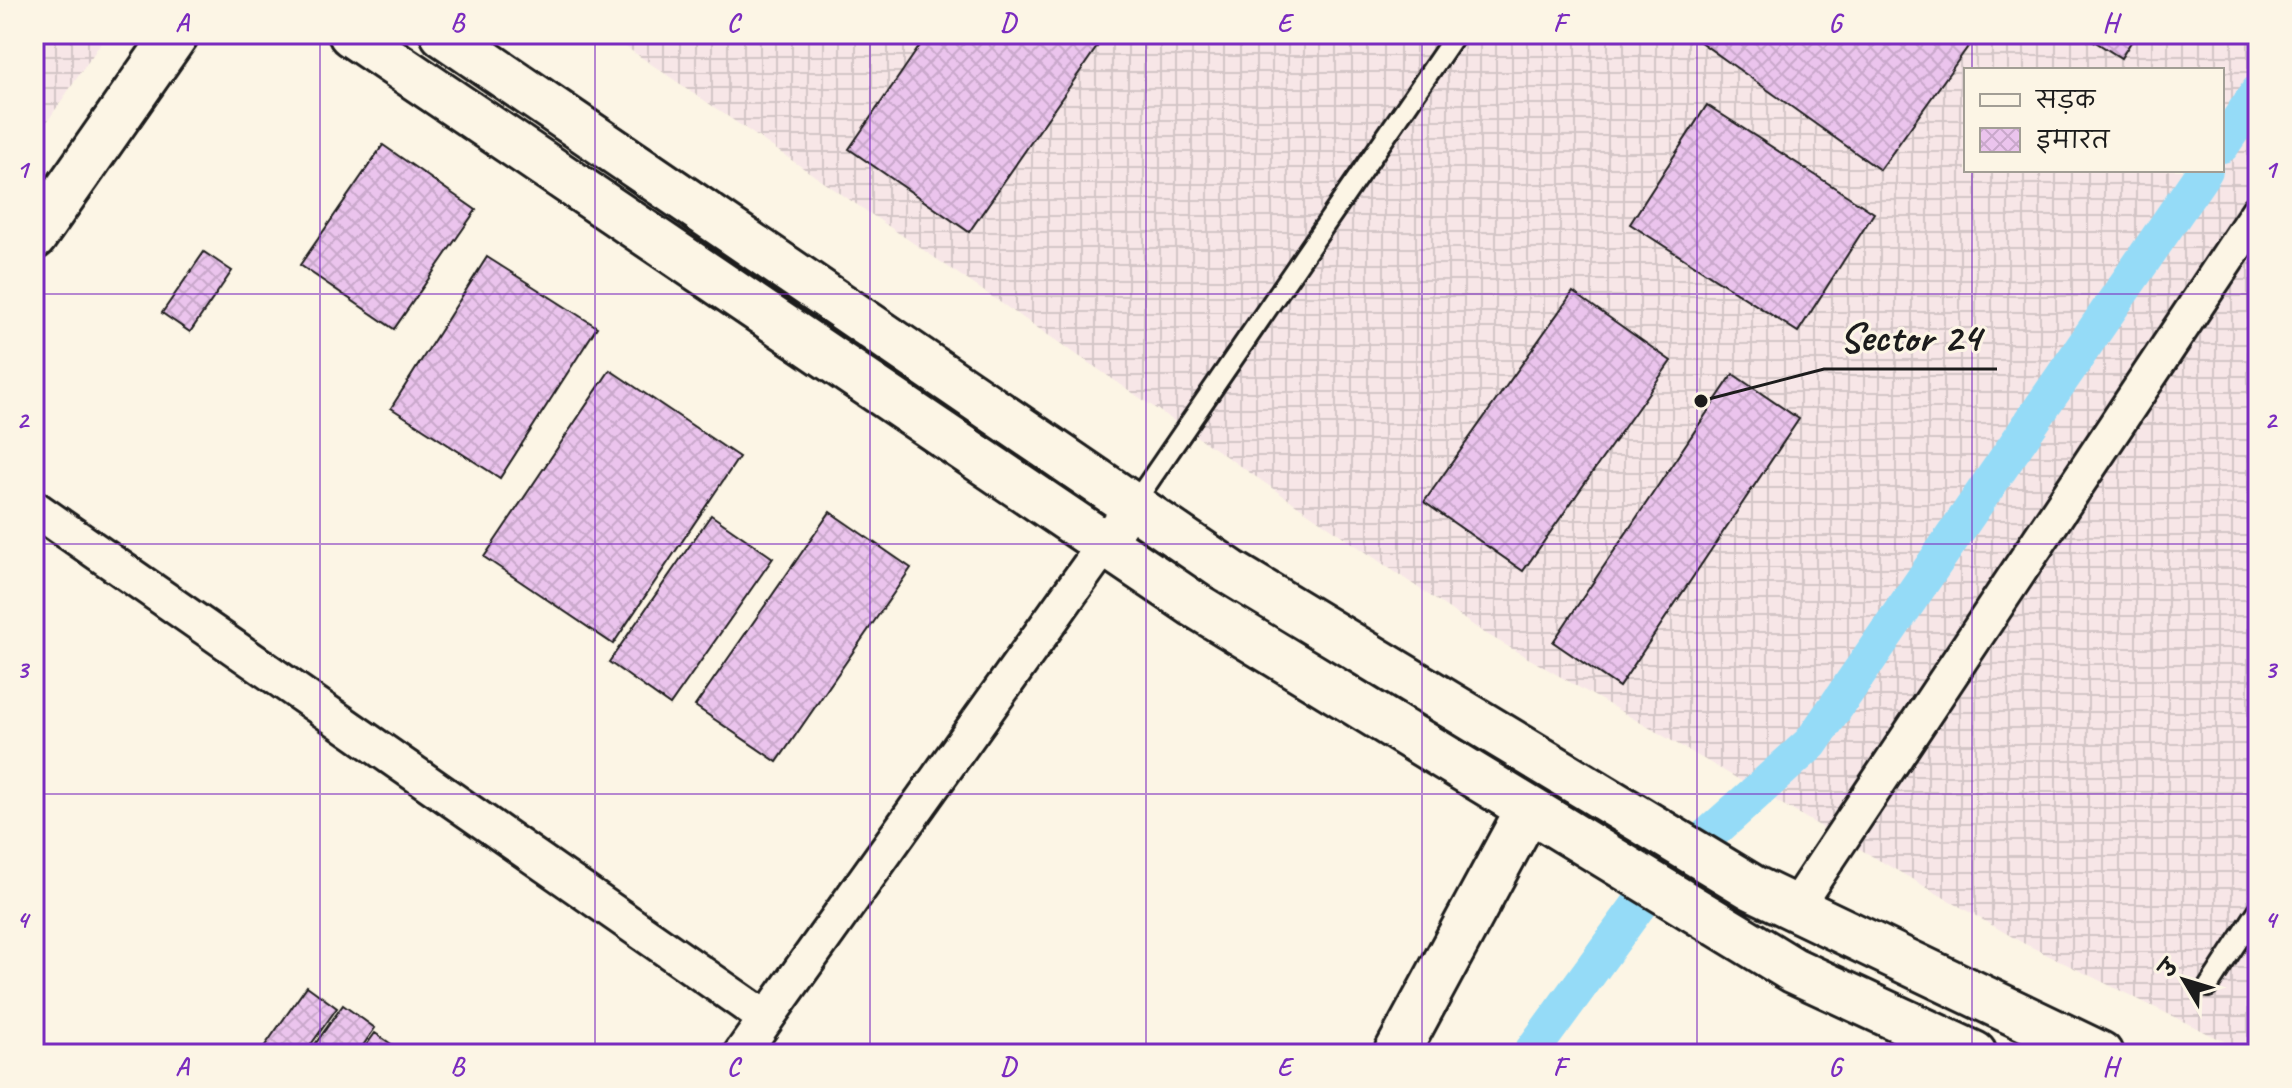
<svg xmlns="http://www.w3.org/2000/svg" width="2292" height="1088" viewBox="0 0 2292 1088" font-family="Caveat,'Playpen Sans Deva',sans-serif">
	<defs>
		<pattern id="industrial-grid" width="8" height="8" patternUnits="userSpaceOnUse" patternTransform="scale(2)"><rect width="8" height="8" fill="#f7e6e7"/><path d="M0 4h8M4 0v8" fill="none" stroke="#d3c5c6"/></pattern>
		<pattern id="building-cross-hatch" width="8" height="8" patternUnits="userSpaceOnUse" patternTransform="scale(2)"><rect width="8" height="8" fill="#ebc4ed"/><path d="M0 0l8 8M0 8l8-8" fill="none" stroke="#c9a8cb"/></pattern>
	</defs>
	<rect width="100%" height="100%" fill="#fcf5e5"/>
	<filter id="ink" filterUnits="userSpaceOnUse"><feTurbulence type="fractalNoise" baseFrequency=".0125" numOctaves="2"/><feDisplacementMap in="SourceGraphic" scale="16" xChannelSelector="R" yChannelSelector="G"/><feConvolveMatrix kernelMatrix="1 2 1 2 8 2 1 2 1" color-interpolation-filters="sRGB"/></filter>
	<g filter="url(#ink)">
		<path fill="url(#industrial-grid)" fill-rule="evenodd" d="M34 34H107L34 141Z
			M607 34H2258V1054H2250L2023 943 1483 632ZM1966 70H2222V170H1966Z"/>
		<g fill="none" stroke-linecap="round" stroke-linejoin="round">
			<path stroke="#95dbf7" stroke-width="36" d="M2222 145 2258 92
				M1530 1054 1654 884 1811 743 2205 170"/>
		</g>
		<path fill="url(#building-cross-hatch)" stroke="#1c1c1c" stroke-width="2" d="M928 34H1106L969 232 849 149Z
			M1705 34H1977L1880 170 1699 41Z
			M2099 34H2136L2121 58 2094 41Z
			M1707 105 1874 213 1798 332 1630 224Z
			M383 145 476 210 394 329 300 265Z
			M204 252 232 271 190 332 162 313Z
			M487 257 597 327 500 478 391 408Z
			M1573 292 1671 361 1523 571 1424 502Z
			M610 370 739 457 613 644 484 557Z
			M1733 374 1799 419 1619 687 1553 642Z
			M830 512 911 568 777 762 695 706Z
			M711 515 773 558 670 705 609 662Z
			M307 986 337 1008 304 1054H259Z
			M343 1005 375 1028 357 1054H308Z
			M375 1033 406 1054H360Z
			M34 1039 56 1054H34Z"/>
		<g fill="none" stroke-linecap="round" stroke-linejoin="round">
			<g stroke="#1c1c1c" stroke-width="24">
				<path id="lane" d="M1133 505 1456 34
					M2208 987 2258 910"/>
			</g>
			<g stroke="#1c1c1c" stroke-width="40">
				<path id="street" d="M34 508 765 1018
					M1794 909 2258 212
					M741 1054 1133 505"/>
			</g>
			<g stroke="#1c1c1c" stroke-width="50">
				<path id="secondary" d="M351 34 1195 605 1793 970 1974 1054
					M443 34 1230 572 1753 888 2100 1054
					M34 237 176 34
					M1396 1054 1528 810"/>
			</g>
			<use href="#lane" stroke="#fcf5e5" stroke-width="18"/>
			<use href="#street" stroke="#fcf5e5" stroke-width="34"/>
			<use href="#secondary" stroke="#fcf5e5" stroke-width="44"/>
		</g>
	</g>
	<path fill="none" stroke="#7b2cbf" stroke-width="2" stroke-opacity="0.55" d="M320 34V1054M595 34V1054M870 34V1054M1146 34V1054M1422 34V1054M1697 34V1054M1972 34V70M1972 170V1054M34 294H2258M34 544H2258M34 794H2258"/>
	<path fill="none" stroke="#1c1c1c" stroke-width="3" d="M1701 401L1824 369H1997"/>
	<circle fill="#1c1c1c" stroke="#fcf5e5" stroke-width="3" cx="1701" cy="401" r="8"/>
	<g font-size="42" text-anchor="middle" font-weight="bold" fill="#1c1c1c" stroke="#fcf5e5" stroke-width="6" stroke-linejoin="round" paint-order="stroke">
		<text x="1910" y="351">Sector 24</text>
	</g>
	<rect width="2292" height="1088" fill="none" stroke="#fcf5e5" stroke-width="88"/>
	<rect x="1964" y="68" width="260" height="104" fill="#fcf5e5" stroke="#a29e95" stroke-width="2"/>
	<rect x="1980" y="94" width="40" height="12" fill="#fcf5e5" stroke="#a29e95" stroke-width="2"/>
	<text x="2036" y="108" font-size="24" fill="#1c1c1c">सड़क</text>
	<rect x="1980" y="128" width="40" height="24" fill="url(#building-cross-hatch)" stroke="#a29e95" stroke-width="2"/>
	<text x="2036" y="148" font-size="24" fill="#1c1c1c">इमारत</text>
	<g transform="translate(2184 980) rotate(308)" stroke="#fcf5e5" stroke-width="6" paint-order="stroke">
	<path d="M0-6L14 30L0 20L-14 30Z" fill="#1c1c1c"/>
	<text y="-12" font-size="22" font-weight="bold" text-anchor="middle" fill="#1c1c1c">उ</text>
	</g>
	<rect x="44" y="44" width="2204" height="1000" fill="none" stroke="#7b2cbf" stroke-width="3"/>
	<g font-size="26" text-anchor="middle" font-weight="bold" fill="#7b2cbf">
		<text x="182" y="31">A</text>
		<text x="457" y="31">B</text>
		<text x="733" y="31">C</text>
		<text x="1008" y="31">D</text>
		<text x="1284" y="31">E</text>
		<text x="1559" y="31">F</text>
		<text x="1835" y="31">G</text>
		<text x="2110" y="31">H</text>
		<text x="22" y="178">1</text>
		<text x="2270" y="178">1</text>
		<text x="22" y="428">2</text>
		<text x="2270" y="428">2</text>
		<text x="22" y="678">3</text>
		<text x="2270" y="678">3</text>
		<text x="22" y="928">4</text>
		<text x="2270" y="928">4</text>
		<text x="182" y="1075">A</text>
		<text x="457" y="1075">B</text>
		<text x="733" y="1075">C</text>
		<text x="1008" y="1075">D</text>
		<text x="1284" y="1075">E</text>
		<text x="1559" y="1075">F</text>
		<text x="1835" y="1075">G</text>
		<text x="2110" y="1075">H</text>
	</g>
</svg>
